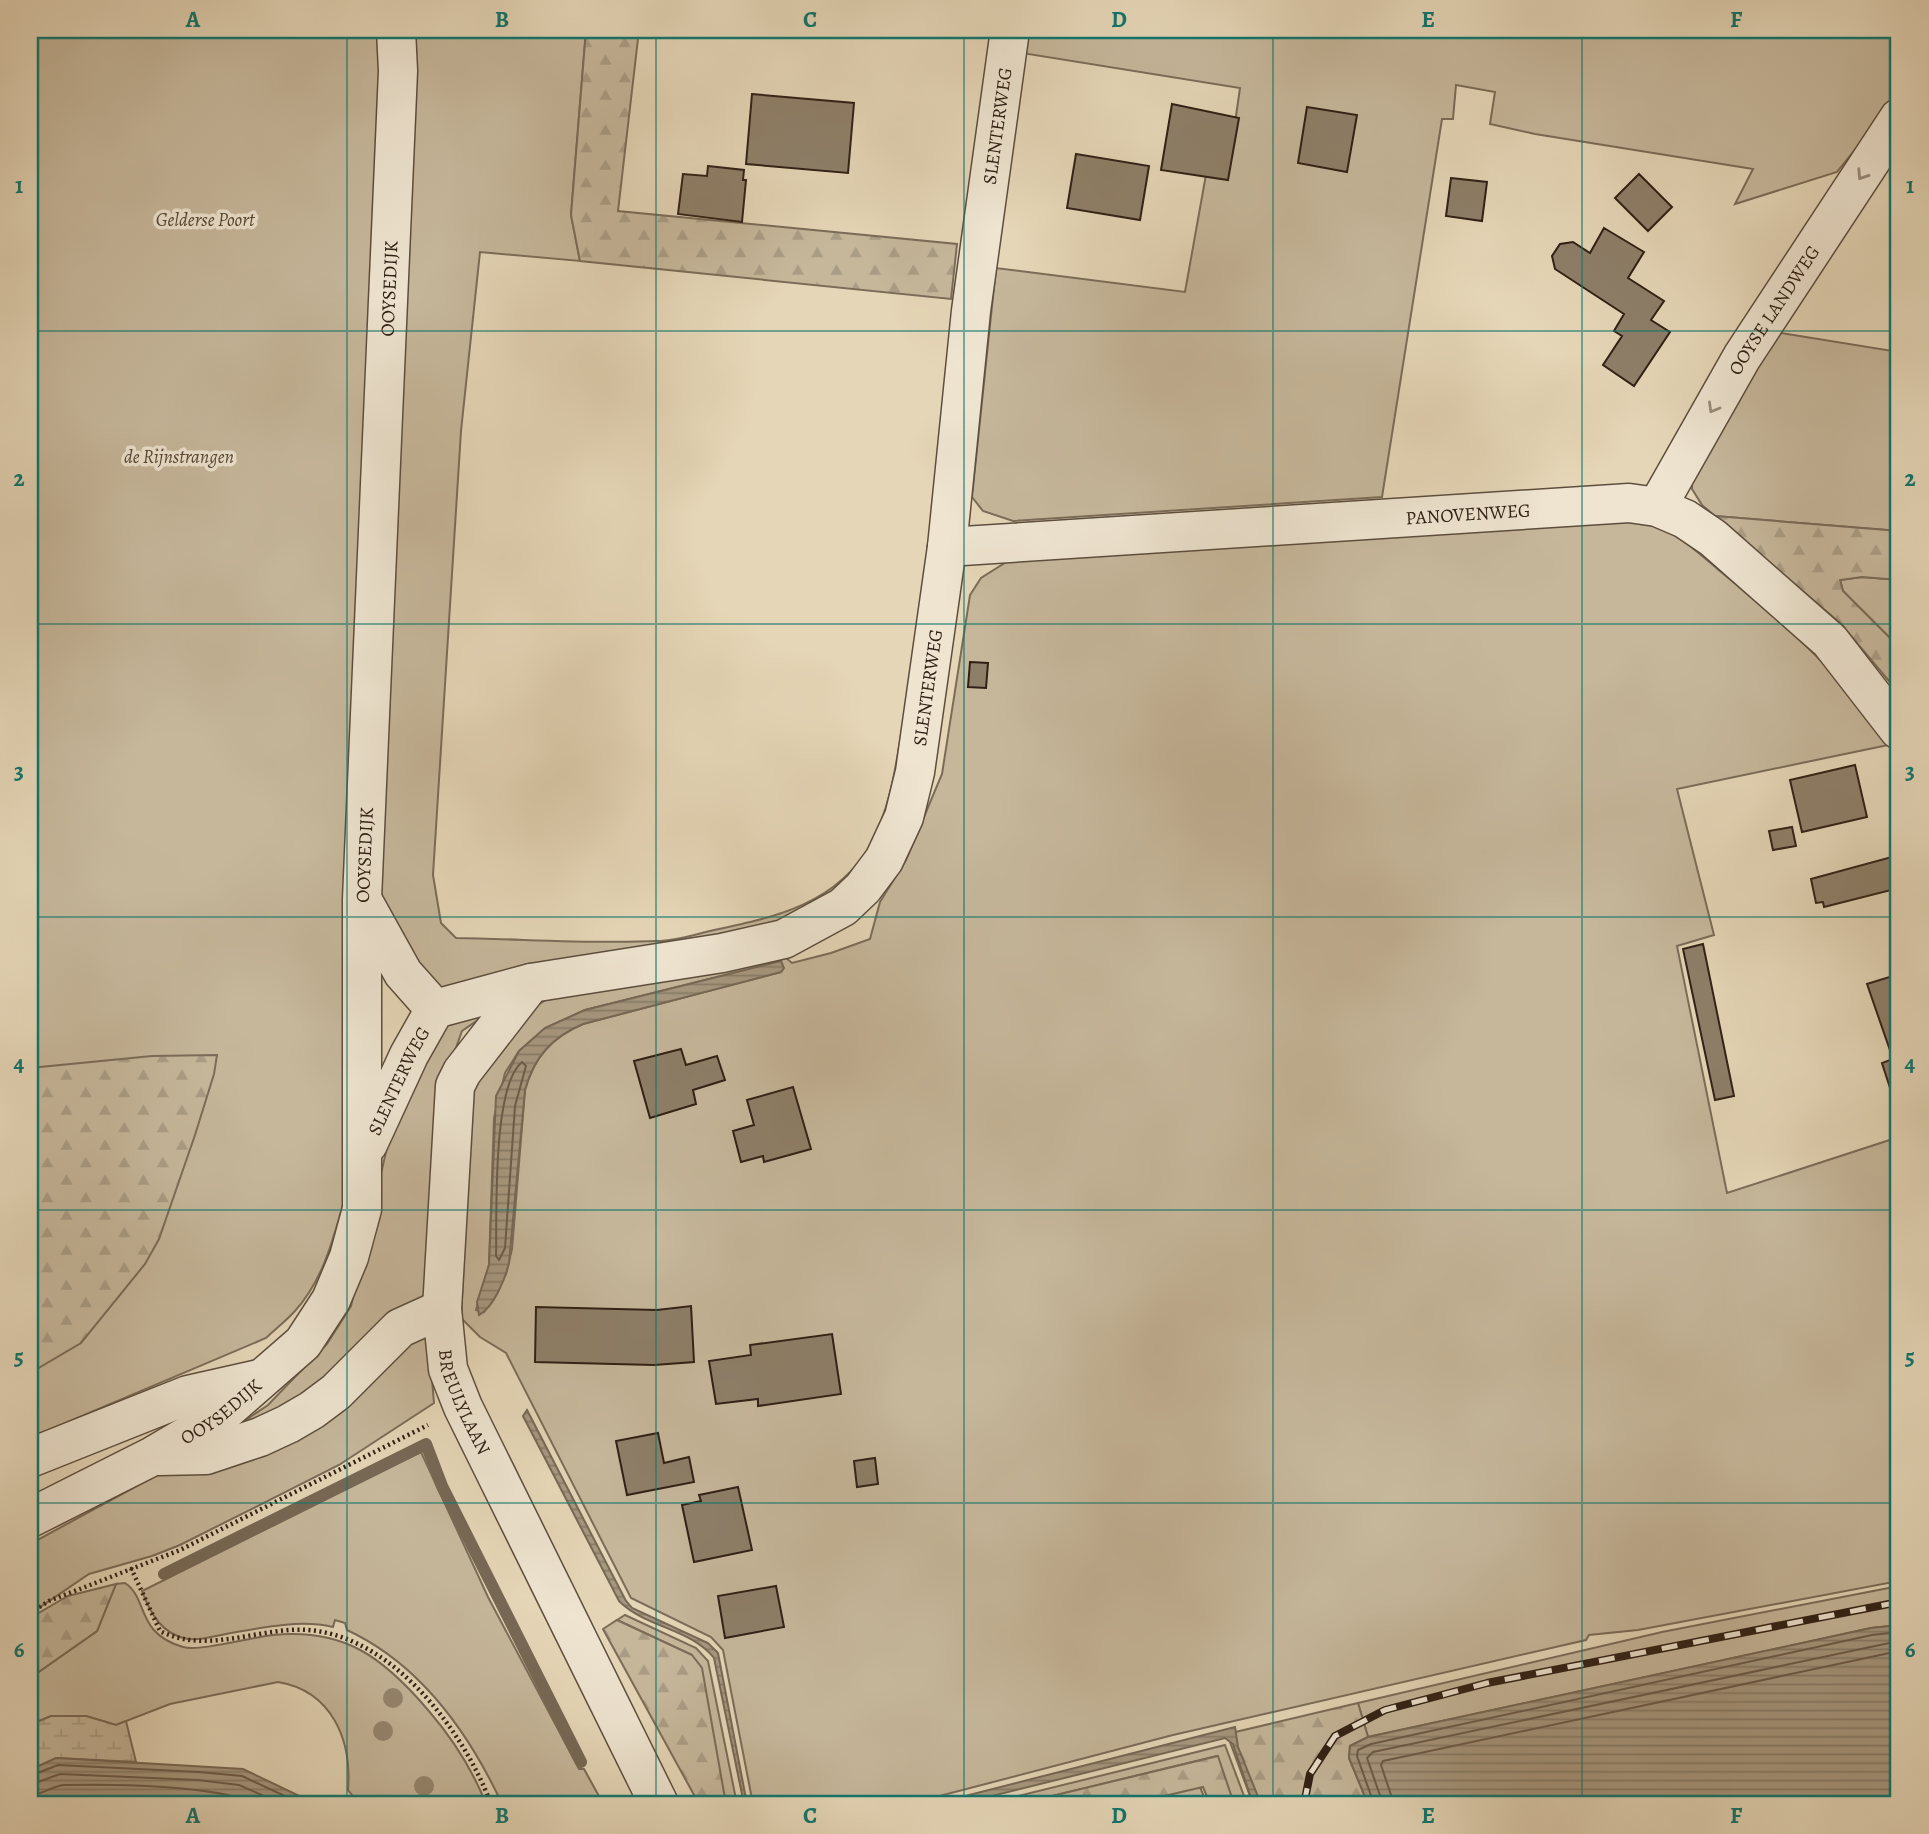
<svg xmlns="http://www.w3.org/2000/svg" width="1929" height="1834" viewBox="0 0 1929 1834" font-family="Alegreya,serif">
	<defs>
		<pattern id="forest-firs" width="22" height="20" patternUnits="userSpaceOnUse" patternTransform="scale(1.75)"><rect width="22" height="20" fill="#c6b79b"/><path d="M5 1l3.5 6h-7zM16 11l3.5 6h-7z" fill="#aa9d85"/></pattern>
		<pattern id="wetland-marsh" width="20" height="14" patternUnits="userSpaceOnUse" patternTransform="scale(1.75)"><rect width="20" height="14" fill="#c6b79b"/><path d="M1 5h8M5 5V1M11 12h8M15 12V8" fill="none" stroke="#aa9d85"/></pattern>
		<pattern id="water-rules" width="6" height="5" patternUnits="userSpaceOnUse" patternTransform="scale(1.75)"><rect width="6" height="5" fill="#a79880"/><path d="M0 2.5h6" fill="none" stroke="#887c68"/></pattern>
	</defs>
	<rect width="100%" height="100%" fill="#e5d6b7"/>
	<filter id="stains"><feTurbulence type="fractalNoise" baseFrequency=".00286" numOctaves="4"/><feColorMatrix values="0 0 0 0 .2 0 0 0 0 .09 0 0 0 0 .02 0 0 0 .5 -.17"/></filter>
	<radialGradient id="worn" r=".72"><stop offset=".6" stop-color="#630" stop-opacity="0"/><stop offset="1" stop-color="#630" stop-opacity=".3"/></radialGradient>
	<path fill="#c6b79b" stroke="#7b6c58" stroke-width="2" fill-rule="evenodd" d="M30 30H385L344 1201C333 1240 323 1280 295 1311 286 1321 275 1329 266 1338L30 1438Z
		M408 30H586L571 215 580 261 480 252 461 431 433 875 441 923 456 938C523 939 591 944 657 941 676 941 696 934 714 930 776 917 837 904 871 844 894 801 898 747 907 700L897 794 859 874 791 923 446 990 428 983 380 902Z
		M1027 30H1899V96L1837 172 1735 204 1753 169 1535 134 1490 124 1495 92 1456 85 1453 119H1442L1382 497 1013 521 983 511 972 497 996 268 1185 292 1207 169 1228 172 1240 88 1022 53Z
		M1769 331 1899 352V531L1715 516 1702 505 1692 489V463Z
		M1612 517C1627 520 1645 521 1659 527 1682 537 1701 555 1720 571 1781 621 1847 677 1888 745L1677 789 1714 935 1677 946 1727 1193 1899 1137V1581L1638 1630 1589 1635 1586 1640 1173 1735 909 1804H753L723 1650 711 1637 631 1598 506 1353 480 1337 461 1318 473 1083 536 1006 546 1000 785 957 792 963 831 953 870 939 880 902 906 860 942 774 970 595 981 578 1008 561ZM781 961V972L583 1024C552 1037 534 1057 525 1090L512 1249 506 1274 484 1312 476 1310 489 1265 494 1118 505 1073 519 1051 545 1028 585 1010Z
		M1862 577 1899 580V647L1843 591 1840 580Z
		M500 1005 462 1031 441 1090 427 1322 434 1403 339 1465 180 1545 152 1556 89 1574 30 1614V1544L159 1474 204 1465 243 1422 268 1405 327 1344 351 1306 388 1143 409 1084 446 1026Z
		M421 1452 488 1597 579 1769H584L600 1798 584 1804H502C469 1733 420 1664 347 1630L345 1623 335 1620 333 1627C299 1619 260 1628 226 1634 215 1636 199 1641 188 1639 162 1635 150 1613 142 1591Z
		M125 1583C149 1599 135 1633 183 1647 199 1652 252 1637 273 1635 344 1628 383 1657 428 1710 453 1739 472 1768 486 1804H359L348 1790C352 1740 332 1691 278 1682L170 1704 116 1725 86 1716H51L30 1725V1678L97 1631 116 1584Z
		M1899 1586V1625L1871 1628 1368 1737 1358 1703 1662 1632Z
		M625 1615 696 1648 708 1661 737 1804H726L692 1655 617 1620Z
		M1225 1745 1247 1804H1234L1217 1756 1019 1804H986Z
		M1200 1787 1207 1804H1127Z"/>
	<path fill="url(#forest-firs)" stroke="#7b6c58" stroke-width="2" d="M586 30H639L618 211 957 244 951 299 580 261 571 215Z
		M1715 516 1899 531V580L1862 577 1840 580 1843 591 1899 647V693L1841 624Z
		M217 1055 214 1074 195 1135 159 1239 145 1264 81 1343 30 1373V1068L152 1056Z
		M116 1584 97 1631 30 1678V1618L68 1596Z
		M617 1620 692 1655 702 1668 726 1804H699L603 1629Z
		M1358 1703 1368 1737 1350 1746 1349 1758 1368 1804H1253L1227 1734Z
		M1218 1756 1234 1804H1210L1203 1787 1130 1804H1019Z"/>
	<path fill="url(#wetland-marsh)" stroke="#7b6c58" stroke-width="2" d="M51 1716H86L116 1725 126 1721 136 1762 57 1758 30 1770V1725Z"/>
	<path fill="url(#water-rules)" stroke="#776855" stroke-width="2" d="M781 961 784 968 781 972 583 1024C552 1037 534 1057 525 1090L509 1263C505 1279 494 1307 479 1315L477 1302 489 1265 496 1096 519 1051 545 1028 585 1010Z
		M527 1410 626 1601 632 1608 708 1643 718 1653 747 1804H744L714 1658C690 1628 646 1628 619 1601L523 1416Z
		M1899 1625V1804H1368L1349 1758 1350 1746 1368 1737 1871 1628Z
		M1235 1727 1238 1747 1261 1804H1253L1233 1744 1225 1738 960 1804H934Z
		M56 1758 243 1769 316 1804H30V1770Z"/>
	<g fill="none" stroke-linecap="round" stroke-linejoin="round">
		<path stroke="#6c5c4a" stroke-width="2" d="M522 1062 526 1066 515 1106 505 1248 499 1260 496 1256C497 1216 492 1086 522 1062Z
			M30 1776 58 1765 199 1772 242 1776 302 1804
			M30 1785 60 1774 198 1780 239 1785 282 1804
			M30 1795C43 1795 53 1785 65 1785 113 1784 216 1785 257 1804
			M1374 1804 1357 1756 1358 1750 1371 1744 1872 1635 1899 1632
			M1383 1804 1367 1758 1373 1752 1899 1641
			M1394 1804 1381 1765 1383 1761 1899 1651"/>
		<path stroke="#776855" stroke-width="12" d="M164 1574 426 1444 442 1486 581 1762"/>
	</g>
	<path fill="#8e7f69" stroke="#302015" stroke-width="2" d="M752 94 854 103 848 173 746 164Z
		M1172 104 1239 118 1228 180 1161 170Z
		M1307 107 1357 115 1347 172 1298 163Z
		M1076 154 1149 166 1140 220 1067 208Z
		M708 166 744 170 743 180H746L742 222 678 214 683 174 707 176Z
		M1639 174 1672 207 1648 231 1615 198Z
		M1451 178 1487 182 1482 221 1446 216Z
		M1604 228 1644 252 1628 278 1664 301 1651 320 1670 332 1634 386 1603 365 1622 336 1614 331 1624 314 1555 269 1552 256 1560 244 1573 242 1590 253Z
		M1898 282H1899V344L1890 342Z
		M970 662 988 663 986 688 968 687Z
		M1855 765 1867 817 1802 832 1790 780Z
		M1792 827 1796 846 1773 850 1769 831Z
		M1899 855V888L1824 907 1823 902 1816 903 1811 879Z
		M1703 944 1734 1096 1715 1100 1683 949Z
		M1899 974V1088L1891 1091 1882 1063 1893 1059 1867 984Z
		M681 1049 686 1065 717 1056 725 1080 693 1090 696 1104 650 1118 634 1061Z
		M793 1087 811 1149 764 1162 763 1156 741 1162 733 1131 754 1125 747 1100Z
		M691 1306 694 1362 654 1365 535 1362 536 1307 657 1310Z
		M832 1334 841 1394 758 1406V1399L716 1404 709 1361 751 1355 750 1345Z
		M658 1433 664 1463 689 1457 694 1482 627 1495 616 1441Z
		M875 1458 878 1484 857 1487 854 1461Z
		M738 1487 752 1550 694 1562 682 1505 701 1501 699 1495Z
		M776 1586 784 1627 725 1638 718 1596Z"/>
	<g fill="none" stroke-linecap="round" stroke-linejoin="round">
		<g stroke="#5d4e3e" stroke-width="41">
			<g id="street">
				<path id="s1" d="M1657 507 1742 357 1899 118"/>
				<path id="s2" d="M947 547 1629 503 1657 507 1685 519 1713 538 1830 641 1899 730"/>
				<path d="M363 901 403 973 435 1009"/>
				<path id="s3" d="M531 983 462 1072 455 1086 442 1309 448 1369 463 1407 659 1804"/>
				<path id="s4" d="M368 1144 409 1055 435 1009 531 983 722 953 784 939 843 907 863 888 884 860 904 817 915 772 947 547 971 311 1010 30"/>
				<path d="M159 1456 206 1455 260 1437 288 1424 312 1410 336 1392 400 1328 442 1309"/>
				<path d="M30 1458 188 1395 259 1379"/>
				<path id="s5" d="M30 1518 153 1456 216 1419 303 1343 331 1300 349 1257 362 1209V899L398 71 396 30"/>
			</g>
		</g>
		<path stroke="#302015" stroke-width="4.5" stroke-dasharray="2 3.5" stroke-linecap="butt" d="M131 1568 160 1631C202 1652 246 1633 290 1630 383 1623 462 1726 491 1804
			M30 1613 49 1601 180 1550 428 1425
			M599 1804 611 1800"/>
		<use href="#street" stroke="#eee4d0" stroke-width="38"/>
		<g stroke="#302015" stroke-width="8">
			<path id="rail" d="M1304 1804 1310 1774 1335 1736 1385 1710 1487 1683 1899 1602"/>
		</g>
		<use href="#rail" stroke="#eee4d0" stroke-width="5" stroke-dasharray="16" stroke-linecap="butt"/>
	</g>
	<g fill="#968770">
		<circle cx="393" cy="1698" r="10"/>
		<circle cx="383" cy="1731" r="10"/>
		<circle cx="424" cy="1786" r="10"/>
	</g>
	<defs><path id="oneway-chevron" d="M-2-3.5L2.5 0L-2 3.5" fill="none" stroke-width="1.6" stroke-linecap="round" stroke-linejoin="round" transform="scale(1.75)"/></defs>
	<g stroke="#988c7c">
		<use href="#oneway-chevron" transform="translate(1862 175) rotate(123)"/>
		<use href="#oneway-chevron" transform="translate(1713 408) rotate(120)"/>
	</g>
	<path fill="none" stroke="#0f766e" stroke-width="2" stroke-opacity="0.55" d="M347 30V1804M656 30V1804M964 30V1804M1273 30V1804M1582 30V1804M30 331H1899M30 624H1899M30 917H1899M30 1210H1899M30 1503H1899"/>
	<g text-anchor="middle" stroke-width="7" stroke-linejoin="round" paint-order="stroke">
		<g font-size="19" fill="#302015" stroke="#eee4d0">
			<text dy="7" stroke="none"><textPath href="#s4" startOffset="1382">SLENTERWEG</textPath></text>
			<text dy="7" stroke="none"><textPath href="#s5" startOffset="1395">OOYSEDIJK</textPath></text>
			<text dy="7" stroke="none"><textPath href="#s1" startOffset="229">OOYSE LANDWEG</textPath></text>
			<text dy="7" stroke="none"><textPath href="#s2" startOffset="522">PANOVENWEG</textPath></text>
			<text dy="7" stroke="none"><textPath href="#s4" startOffset="816">SLENTERWEG</textPath></text>
			<text dy="7" stroke="none"><textPath href="#s5" startOffset="828">OOYSEDIJK</textPath></text>
			<text dy="7" stroke="none"><textPath href="#s4" startOffset="70">SLENTERWEG</textPath></text>
			<text dy="7" stroke="none"><textPath href="#s3" startOffset="448">BREULYLAAN</textPath></text>
			<text dy="7" stroke="none"><textPath href="#s5" startOffset="219">OOYSEDIJK</textPath></text>
		</g>
		<g font-size="19" font-style="italic" fill="#564636" stroke="#eee4d0">
			<text x="205" y="226">Gelderse Poort</text>
			<text x="179" y="463">de Rijnstrangen</text>
		</g>
	</g>
	<rect width="1929" height="1834" fill="none" stroke="#e5d6b7" stroke-width="77"/>
	<rect x="38" y="38" width="1852" height="1758" fill="none" stroke="#0f766e" stroke-width="2.5"/>
	<g font-size="23" text-anchor="middle" font-weight="bold" fill="#0f766e">
		<text x="193" y="27">A</text>
		<text x="502" y="27">B</text>
		<text x="810" y="27">C</text>
		<text x="1119" y="27">D</text>
		<text x="1428" y="27">E</text>
		<text x="1736" y="27">F</text>
		<text x="19" y="193">1</text>
		<text x="1910" y="193">1</text>
		<text x="19" y="486">2</text>
		<text x="1910" y="486">2</text>
		<text x="19" y="779">3</text>
		<text x="1910" y="779">3</text>
		<text x="19" y="1071">4</text>
		<text x="1910" y="1071">4</text>
		<text x="19" y="1364">5</text>
		<text x="1910" y="1364">5</text>
		<text x="19" y="1657">6</text>
		<text x="1910" y="1657">6</text>
		<text x="193" y="1823">A</text>
		<text x="502" y="1823">B</text>
		<text x="810" y="1823">C</text>
		<text x="1119" y="1823">D</text>
		<text x="1428" y="1823">E</text>
		<text x="1736" y="1823">F</text>
	</g>
	<rect width="100%" height="100%" filter="url(#stains)"/>
	<rect width="100%" height="100%" fill="url(#worn)"/>
</svg>
